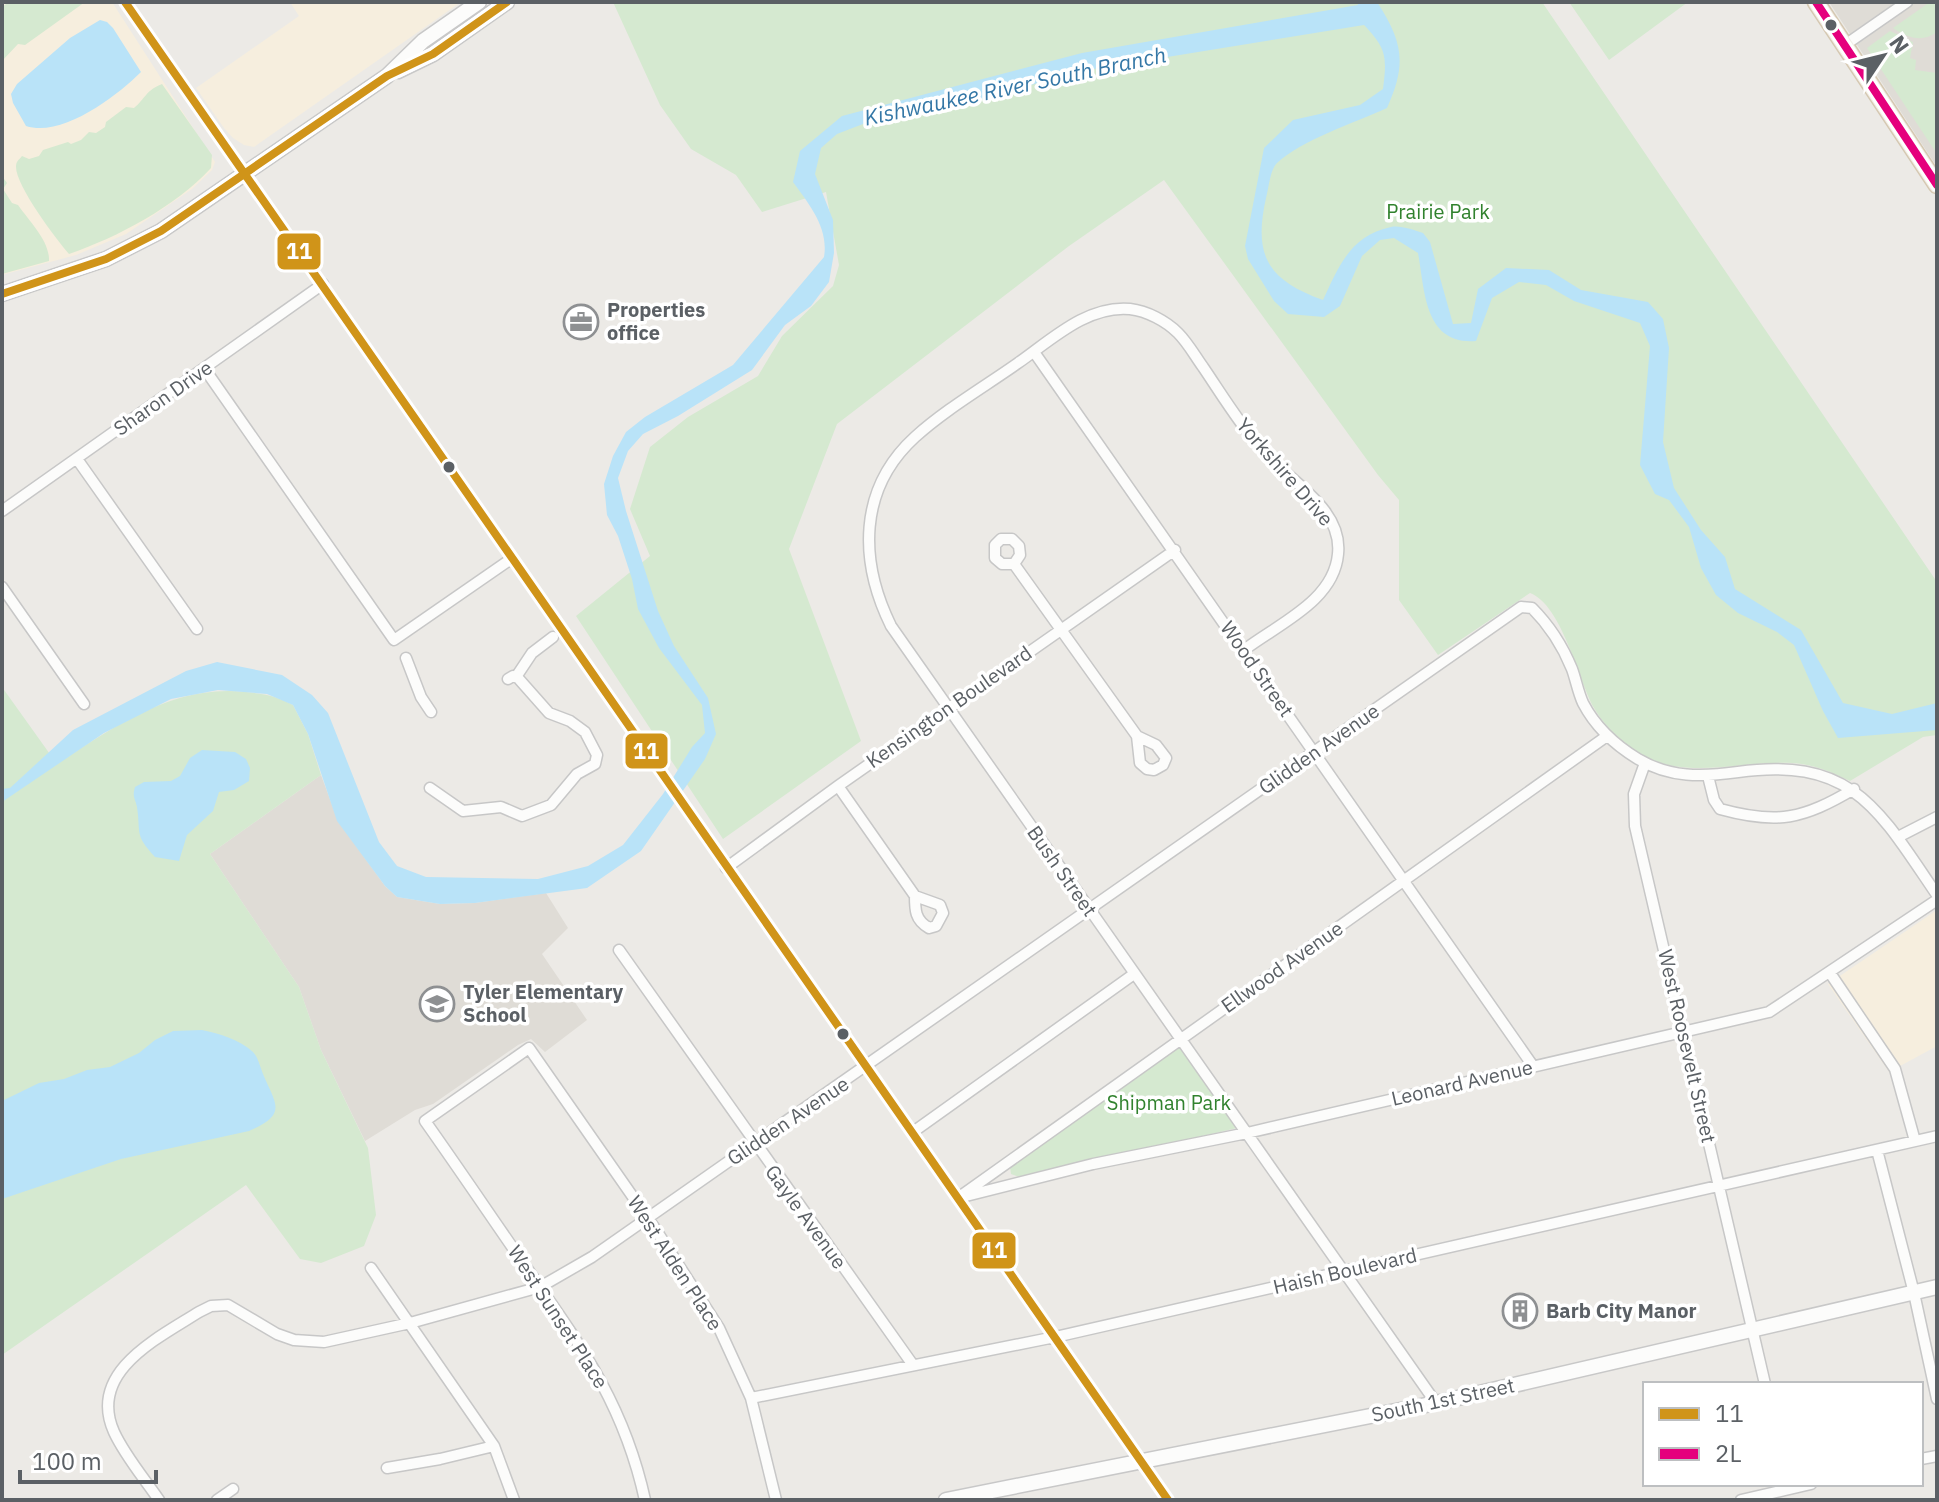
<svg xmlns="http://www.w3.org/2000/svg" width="1939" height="1502" viewBox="0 0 1939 1502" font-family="'IBM Plex Sans',sans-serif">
	<rect width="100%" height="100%" fill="#eceae6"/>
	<path fill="#f6eede" d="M2 2H112L215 162 212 170 192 189 126 234 76 255 2 275Z
		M290 2H461L261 142 254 147 244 145 233 138 224 128 196 88 299 16Z
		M1937 910V1046L1889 1072 1828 984Z"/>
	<path fill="#dfdcd6" d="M1829 2H1937V167Z
		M321 775 338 821 385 886 397 897 440 904 475 903 546 893 568 928 542 954 587 1020 545 1052 531 1039 518 1045 433 1104 415 1110 365 1141 321 1050 299 987 210 854Z"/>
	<path fill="#d5e9d0" d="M9 2H85L25 45 18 44 2 61V7Z
		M613 2H1542L1937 582V735L1923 737 1850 781C1831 772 1813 764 1792 763 1737 760 1680 784 1631 748 1617 737 1603 724 1594 708 1578 679 1562 605 1530 593L1438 655 1399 600V500L1378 475 1164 180 1069 246 837 424 789 549 861 741 723 839 576 616 650 556 630 509 650 447 688 417 758 376 782 336 833 286 839 265 826 192 762 212 736 175 691 149 660 105Z
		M1569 2H1688L1609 60Z
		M1930 2H1937V32C1922 43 1908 38 1893 28Z
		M1890 31 1913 42 1910 58 1916 60 1915 70 1937 73V154L1867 48Z
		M162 84 212 155 211 168C175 207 118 237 69 254 56 239 16 186 16 167 16 161 18 161 22 156L29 159 39 156 43 150 68 142 71 144 81 140 89 132 96 133 105 127 106 122 126 107 134 108C145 99 146 90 162 84Z
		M2 176 7 183 3 189 12 203 18 205C29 221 50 241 49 261L2 274Z
		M2 687 57 764C115 726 173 684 246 692 264 694 277 696 293 705L308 734 321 775 210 854 299 987 321 1050 368 1148 376 1215 364 1246 321 1263 300 1259 246 1185 2 1355Z
		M1179 1047 1237 1128 1022 1178 1011 1174 1010 1167Z"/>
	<path fill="#b9e3f8" d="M1357 2H1377C1403 42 1407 64 1387 108 1356 122 1300 141 1277 163 1270 170 1269 187 1266 198 1253 256 1268 280 1323 300 1339 266 1350 236 1391 227 1400 225 1414 230 1423 233L1430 242 1453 324 1471 323 1478 289 1506 268 1549 270 1581 290 1648 302 1663 319 1669 348 1663 442 1674 488 1701 530 1725 557 1735 589 1801 630 1843 703 1892 714 1937 703V730L1838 738 1823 711 1794 645 1777 632 1738 613 1716 595 1701 568 1689 527 1669 500 1655 494 1640 465 1650 346 1640 323 1574 301 1546 285 1519 282 1492 298 1476 341C1424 345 1425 291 1418 253L1394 238 1380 240 1362 256 1340 306 1324 317 1288 314 1274 301 1248 259 1245 246 1264 148 1293 120 1360 105 1383 89C1387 57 1387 49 1364 25L1081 71 949 108 876 119 837 134 821 148 815 174 833 220 834 253 829 282 811 306 785 325 752 370 678 416 643 434 628 451 618 478 626 511 658 611 674 646 708 698 716 734 705 759 641 851 587 888 475 903 440 904 397 897 385 886 337 821 308 734 293 705 267 694 218 690 171 699 104 733 2 802V789L10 788 73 730 186 671 217 662 282 675 312 695 328 713 379 842 397 866 426 877 538 879 588 866 623 845 663 794 692 747 705 733 702 705 659 648 638 609 632 579 618 536 607 515 604 484 613 456 626 432 645 417 733 365 824 257C829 228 809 204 793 182L800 151 842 116 1082 53 1358 5Z
		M100 20 107 22 113 28 141 72C117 96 62 138 26 126L13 103 11 94 17 84 70 38Z
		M202 750 235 752 246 759 250 768 249 781 234 790 219 792 213 811 187 835 179 861 155 857C134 834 141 834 137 807 135 798 132 797 135 787L144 782 171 781 180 776 190 758Z
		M202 1030C220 1034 239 1039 253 1052 258 1057 260 1067 263 1074 276 1105 288 1114 249 1131L121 1159 2 1199V1101L39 1083 64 1079 87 1070 110 1067 139 1053 155 1040 173 1031Z"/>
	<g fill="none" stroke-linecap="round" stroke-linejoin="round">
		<g stroke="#c7c7c7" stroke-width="13">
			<path id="street" d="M125 2 1168 1500
				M1845 45 1907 2
				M1034 352 1533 1066
				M204 368 394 640 511 559
				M77 459 197 629
				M2 511 323 284
				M1014 564H1002L995 558V545L1001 539H1012L1019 546 1020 555 1014 564 1137 736 1140 763 1147 769 1154 770 1163 765 1166 758 1156 745 1137 736
				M2 587 84 704
				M1244 650C1278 624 1334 601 1338 554 1343 508 1289 481 1263 451 1240 425 1222 395 1203 367 1195 356 1188 343 1178 333 1166 321 1147 311 1130 309 1087 305 1051 340 1018 363 984 387 946 409 915 437 858 489 859 561 891 626L1436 1403
				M406 658 421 697 431 712
				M516 677 532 653 553 637
				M1645 763 1634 794 1635 826 1765 1384
				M1708 776 1714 800 1720 809C1778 825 1803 819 1854 789
				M838 786 915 896C915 910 915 920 929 928L936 926 943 913 940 905 915 896
				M430 788 463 811 501 807 522 816 551 805 577 774 595 764 597 755 585 732 570 721 549 713 518 678 513 676 508 679
				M1898 837 1937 817
				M726 868 838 786 1175 550
				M619 950 913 1365
				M1830 973 1895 1069 1915 1141
				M913 1132 1134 974
				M1877 1150 1914 1293 1937 1399
				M962 1195 1607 736
				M958 1198 1093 1164 1247 1133 1769 1012 1937 900
				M371 1268 494 1446 514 1500
				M751 1398 1055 1337 1937 1136
				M1921 1459 1937 1456
				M387 1468 440 1459 494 1446
				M159 1500C144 1478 125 1456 114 1432 87 1372 158 1338 199 1312L211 1306 228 1305 277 1334 294 1340 324 1342 410 1323 540 1287 592 1257 1521 607 1532 608C1549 625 1563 647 1572 669 1576 680 1578 692 1583 703 1596 728 1615 745 1638 759 1670 778 1702 777 1738 772 1853 756 1879 810 1937 895
				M217 1500 233 1489
				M645 1500C624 1404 581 1346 526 1267 492 1218 459 1169 425 1121L529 1048 656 1230 719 1328 751 1398 776 1500
				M1741 1500 1811 1484"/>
		</g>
		<g stroke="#c8c8c8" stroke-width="17">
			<path id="secondary" d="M398 71 433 54 507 2
				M2 294 106 259 161 231 387 76 423 41 479 2
				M946 1500 1436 1403 1937 1287"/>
		</g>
		<g stroke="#d5c8b2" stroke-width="19">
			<path id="primary" d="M1816 2 1937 185"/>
		</g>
		<use href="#street" stroke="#fcfcfb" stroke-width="10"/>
		<use href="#secondary" stroke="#fcfcfb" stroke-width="14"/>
		<use href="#primary" stroke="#f3efe7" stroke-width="16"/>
		<g stroke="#fff" stroke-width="14">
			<path id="bus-1" d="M125 2 1168 1500
				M2 294 106 259 161 231 387 76 433 54 507 2"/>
		</g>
		<g stroke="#fff" stroke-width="14">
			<path id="bus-2" d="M1816 2 1937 185"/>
		</g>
		<use href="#bus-1" stroke="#d09419" stroke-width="8"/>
		<use href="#bus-2" stroke="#e5007d" stroke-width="8"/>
	</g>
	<defs>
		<g id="office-ring" transform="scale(1.8)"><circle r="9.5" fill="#fff" stroke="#8e9092" stroke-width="1.5"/><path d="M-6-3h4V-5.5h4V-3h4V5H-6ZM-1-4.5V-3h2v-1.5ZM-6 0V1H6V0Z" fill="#8e9092"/></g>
		<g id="school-ring" transform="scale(1.8)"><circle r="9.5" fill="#fff" stroke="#8e9092" stroke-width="1.5"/><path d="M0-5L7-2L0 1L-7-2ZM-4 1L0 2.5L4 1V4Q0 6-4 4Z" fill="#8e9092"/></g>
		<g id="building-ring" transform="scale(1.8)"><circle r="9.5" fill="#fff" stroke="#8e9092" stroke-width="1.5"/><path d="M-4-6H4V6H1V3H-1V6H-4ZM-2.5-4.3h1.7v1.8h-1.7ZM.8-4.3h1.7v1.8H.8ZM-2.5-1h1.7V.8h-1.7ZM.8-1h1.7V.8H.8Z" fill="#8e9092"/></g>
	</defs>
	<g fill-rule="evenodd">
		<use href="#office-ring" x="581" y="322"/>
		<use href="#school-ring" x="437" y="1004"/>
		<use href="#building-ring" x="1520" y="1311"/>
	</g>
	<g fill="#5b6065" stroke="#fff" stroke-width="3">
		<circle cx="1831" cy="25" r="7"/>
		<circle cx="449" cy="467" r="7"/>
		<circle cx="843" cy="1034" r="7"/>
	</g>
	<g text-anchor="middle" stroke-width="7" stroke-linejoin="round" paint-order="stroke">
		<g font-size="20" fill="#31822e" stroke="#fff">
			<text x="1438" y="219">Prairie Park</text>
			<text x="1169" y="1110">Shipman Park</text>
		</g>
		<g font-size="20" font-weight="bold" fill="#5b6065" stroke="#fff" text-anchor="start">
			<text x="607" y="317">Properties<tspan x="607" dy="23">office</tspan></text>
			<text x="463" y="999">Tyler Elementary<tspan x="463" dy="23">School</tspan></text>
			<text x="1546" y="1318">Barb City Manor</text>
		</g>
		<g font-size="20" fill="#5b6065" stroke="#fff">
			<text transform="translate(163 398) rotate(-35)" y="7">Sharon Drive</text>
			<text transform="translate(1285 472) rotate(49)" y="7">Yorkshire Drive</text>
			<text transform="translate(1257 669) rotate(55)" y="7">Wood Street</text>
			<text transform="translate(949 707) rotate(-35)" y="7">Kensington Boulevard</text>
			<text transform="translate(1319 749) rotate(-35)" y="7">Glidden Avenue</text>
			<text transform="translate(1062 871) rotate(55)" y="7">Bush Street</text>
			<text transform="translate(1282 967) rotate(-35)" y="7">Ellwood Avenue</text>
			<text transform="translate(1687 1046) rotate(77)" y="7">West Roosevelt Street</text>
			<text transform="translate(1462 1083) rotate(-13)" y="7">Leonard Avenue</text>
			<text transform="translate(788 1121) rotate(-34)" y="7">Glidden Avenue</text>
			<text transform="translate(806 1217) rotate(54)" y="7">Gayle Avenue</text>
			<text transform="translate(675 1263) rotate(57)" y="7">West Alden Place</text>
			<text transform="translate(1345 1271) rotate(-13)" y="7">Haish Boulevard</text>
			<text transform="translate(558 1317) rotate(57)" y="7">West Sunset Place</text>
			<text transform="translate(1443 1400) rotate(-12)" y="7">South 1st Street</text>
		</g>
		<g font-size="22" font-style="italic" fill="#3477a6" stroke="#fff">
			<text transform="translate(1015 86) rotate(-12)" y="8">Kishwaukee River South Branch</text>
		</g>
	</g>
	<g stroke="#fff" stroke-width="3">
		<rect x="276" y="232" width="46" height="39" rx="8" fill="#d09419"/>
		<rect x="624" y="732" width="45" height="38" rx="8" fill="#d09419"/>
		<rect x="971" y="1231" width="46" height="39" rx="8" fill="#d09419"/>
	</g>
	<g font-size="22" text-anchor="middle" font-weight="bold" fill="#fff">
		<text x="299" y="259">11</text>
		<text x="646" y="759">11</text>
		<text x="994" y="1258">11</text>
	</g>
	<rect width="1939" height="1502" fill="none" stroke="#5b6065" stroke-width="8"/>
	<rect x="1643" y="1382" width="280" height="104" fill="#ffffff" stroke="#bdbfc1" stroke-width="2"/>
	<rect x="1659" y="1408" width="40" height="12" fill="#d09419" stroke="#bdbfc1" stroke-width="2"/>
	<text x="1715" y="1422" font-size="24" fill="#5b6065">11</text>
	<rect x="1659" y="1448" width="40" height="12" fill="#e5007d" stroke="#bdbfc1" stroke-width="2"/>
	<text x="1715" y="1462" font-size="24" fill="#5b6065">2L</text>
	<g transform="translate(1883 56) rotate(55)" stroke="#ffffff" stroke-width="6" paint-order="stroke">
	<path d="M0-6L14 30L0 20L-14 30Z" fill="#5b6065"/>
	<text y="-12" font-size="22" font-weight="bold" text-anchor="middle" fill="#5b6065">N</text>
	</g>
	<path d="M20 1470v12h136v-12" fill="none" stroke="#5b6065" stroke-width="4"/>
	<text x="32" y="1470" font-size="24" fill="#5b6065" stroke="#ffffff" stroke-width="6" paint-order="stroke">100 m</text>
</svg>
